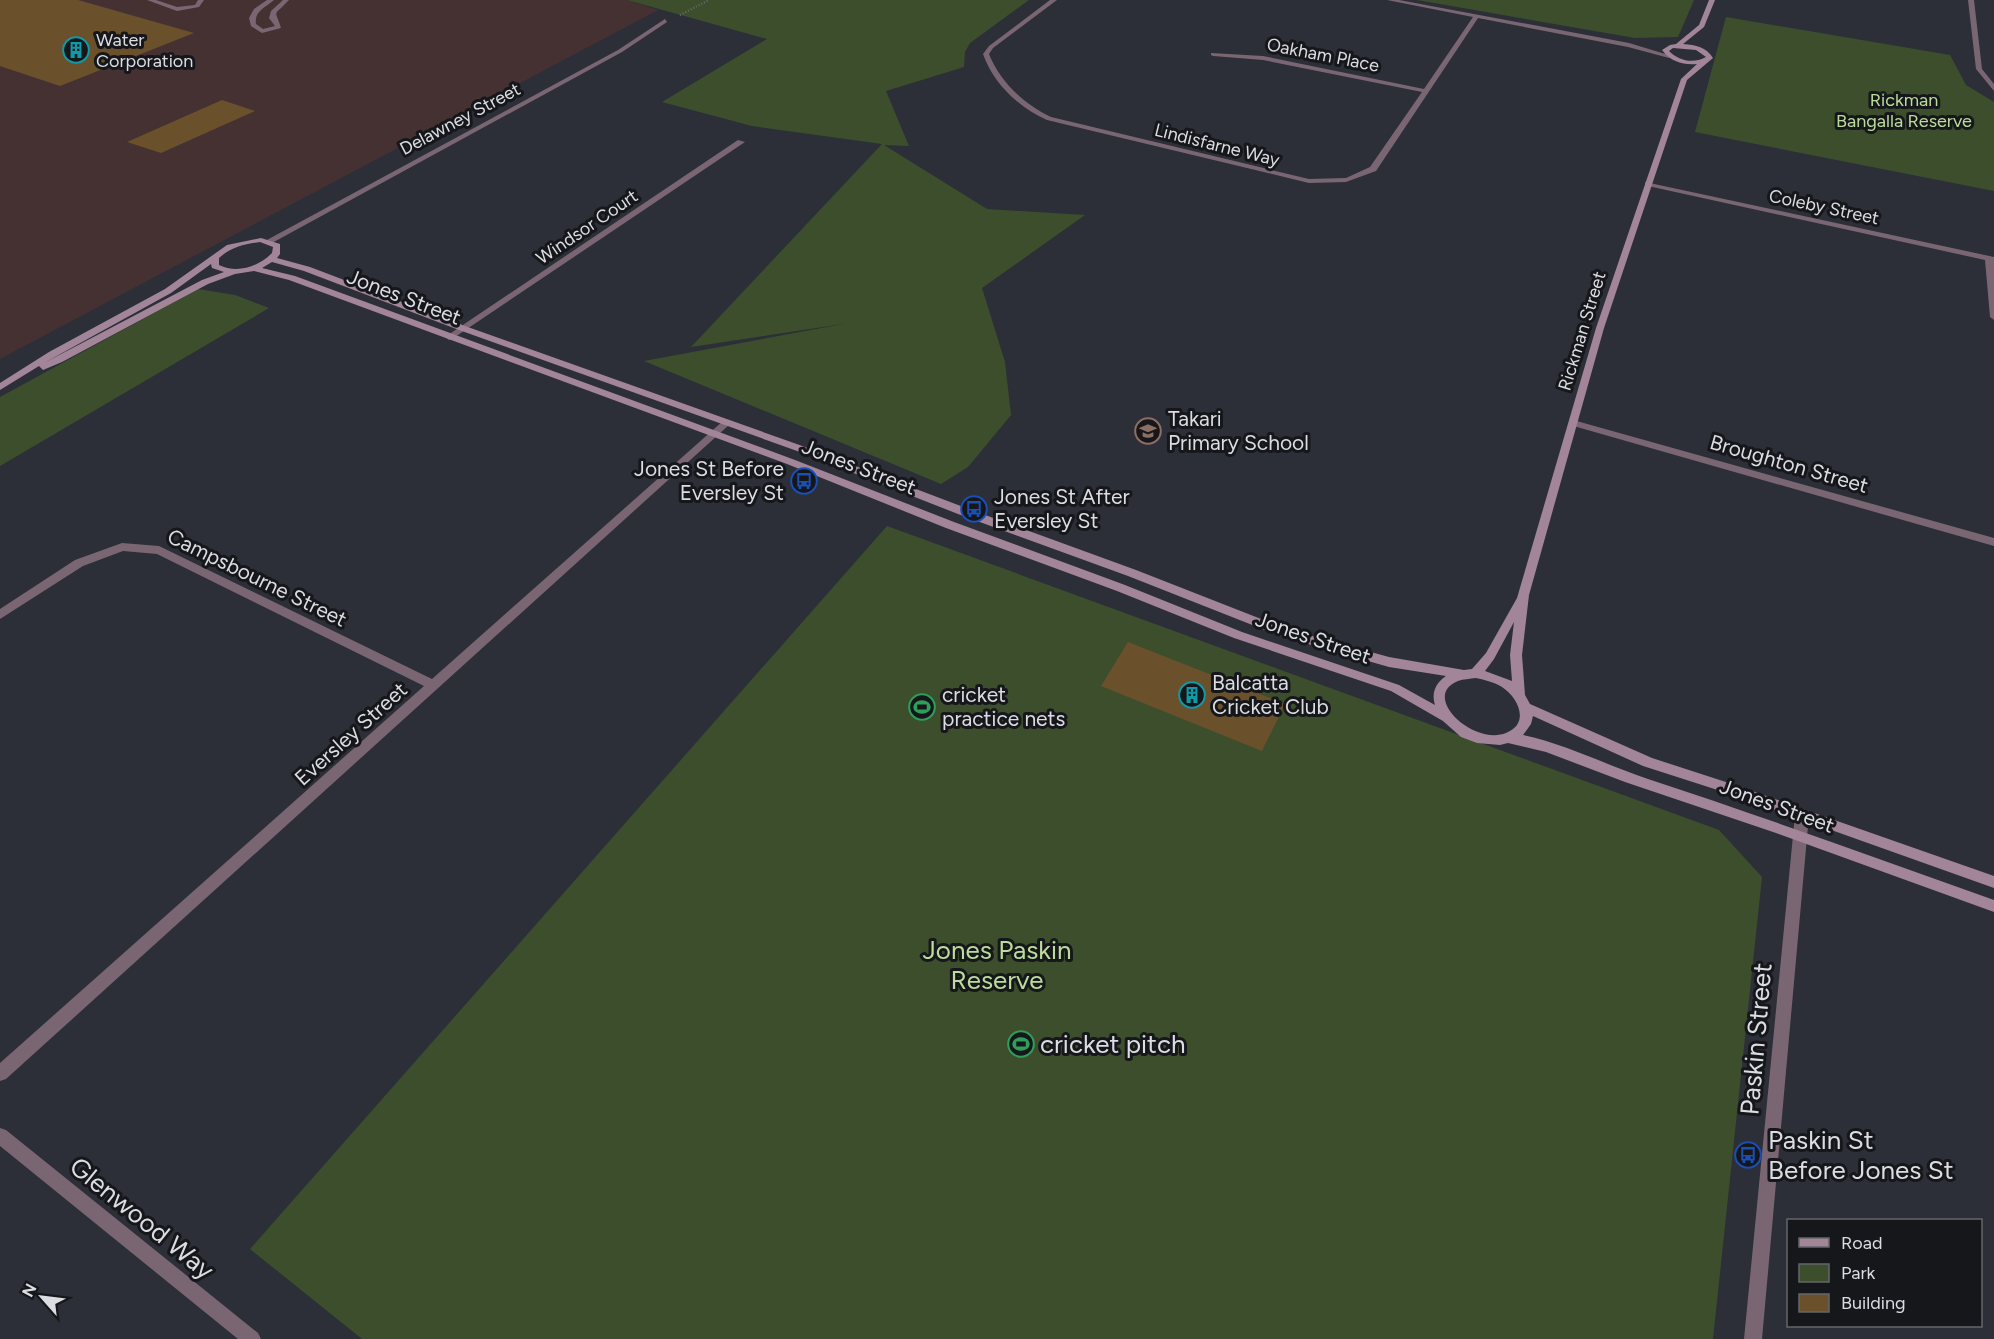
<svg xmlns="http://www.w3.org/2000/svg" width="1994" height="1339" viewBox="0 0 1994 1339" font-family="Figtree,sans-serif">
	<rect width="100%" height="100%" fill="#2c2f38"/>
	<path fill="#453131" d="M0 0H627L658 10 0 359Z"/>
	<path fill="#3d4e2d" d="M627 0H1029L970 43 965 52 964 67 886 91 909 146 884 145 987 209 1085 215 982 288 1005 362 1011 415 968 467 941 484 644 361 843 324 691 347 882 144 752 126 662 102 767 39Z
		M1417 0H1694L1678 37 1635 38Z
		M1726 17 1950 55 1966 85 1994 102V191L1695 132Z
		M198 289 235 295 269 308 0 466V397Z
		M887 526 1719 830 1762 877 1713 1339H362L250 1249Z"/>
	<path fill="#6a512b" d="M0 0H78L194 33 60 86 0 66Z
		M222 100 255 111 161 153 127 142Z
		M1128 642 1285 704 1262 751 1101 686Z"/>
	<g fill="none" stroke-linecap="round" stroke-linejoin="round">
		<path stroke="#6c6f76" stroke-width="2" stroke-dasharray="1 2" stroke-linecap="butt" d="M680 15 709 0"/>
		<path fill="#796672" fill-rule="evenodd" d="M147 0H156L177 7 195 5 198 0H204L199 7 177 11Z
			M267 0H274C265 8 254 11 256 24L263 29 275 26 269 18 271 11 283 0H289C272 18 275 8 281 28L262 33 251 26 249 18 254 9Z"/>
		<path fill="#796672" fill-rule="evenodd" d="M1050 0H1057L993 48 989 54C1000 82 1025 105 1051 117L1309 179 1346 178 1370 167 1422 92 1263 60 1213 56 1211 55V53L1263 56 1424 89 1473 17 1387 0H1399L1629 43 1672 56 1669 58 1628 47 1478 18 1376 171 1346 182 1309 183 1047 120C1019 108 993 83 983 54L989 46Z
			M1968 0H1974L1982 69 1994 84V91L1976 69Z
			M665 19 667 22 622 52 272 243 265 241 618 50Z
			M738 140 745 142 452 339 449 340 445 337Z
			M1645 182 1994 257V320L1990 317 1985 260 1648 186H1645Z
			M726 420 729 421V425L6 1079 0 1081V1063L424 686 157 554 123 551 83 566 0 619V609L75 560 122 543 159 546 432 679 723 421Z
			M1573 420 1994 538V546L1570 425V421Z
			M1802 809 1807 811 1809 815 1762 1339H1744L1795 815 1797 811Z
			M0 1128 6 1130 258 1333 261 1339H238L0 1146Z"/>
		<path fill="#a28598" fill-rule="evenodd" d="M1709 0H1715L1704 27 1683 44C1696 45 1706 47 1713 58L1687 80 1604 328 1529 595 1522 655 1525 695 1530 704 1652 758 1732 784 1994 876V888L1730 794 1643 766 1533 716 1531 724 1523 735C1566 744 1606 765 1648 779 1764 817 1879 859 1994 900V912L1776 833 1625 782 1546 752 1508 743 1500 745 1477 743 1461 737 1443 721 1391 691 1234 638 1117 591 946 528 787 464 289 280 254 271 235 274 208 284 62 362 43 370 39 366 0 390V383L49 352 165 289 227 245 261 238 280 244V254L277 258 310 267 465 326 808 448 966 508 1136 570 1287 629 1389 657 1464 670 1472 669 1486 653 1517 598 1596 328 1681 79 1697 64C1683 65 1671 62 1662 50L1670 45 1676 44 1699 25ZM1673 48 1696 50 1706 57C1693 64 1679 61 1669 51ZM260 242 273 247 272 253C258 267 237 274 219 265V258C231 247 245 244 260 242ZM272 262 304 271 459 330 800 452 958 514 1128 576 1280 636 1389 667 1446 676C1436 683 1431 692 1435 705L1399 685 1242 632 1125 585 954 522 795 460 295 276 262 268ZM211 264 212 268 224 272 202 280 44 363 171 293ZM1514 622 1510 655 1512 681 1485 671 1494 659ZM1476 678C1485 680 1494 682 1502 687 1519 698 1530 724 1506 733 1473 746 1420 696 1458 681 1463 679 1470 679 1476 678Z"/>
	</g>
	<defs>
		<g id="building-ring" transform="scale(1.35)"><circle r="9.5" fill="#16171b" stroke="#0f9aa8" stroke-width="1.5"/><path d="M-4-6H4V6H1V3H-1V6H-4ZM-2.5-4.3h1.7v1.8h-1.7ZM.8-4.3h1.7v1.8H.8ZM-2.5-1h1.7V.8h-1.7ZM.8-1h1.7V.8H.8Z" fill="#0f9aa8"/></g>
		<g id="school-ring" transform="scale(1.35)"><circle r="9.5" fill="#16171b" stroke="#8d6e63" stroke-width="1.5"/><path d="M0-5L7-2L0 1L-7-2ZM-4 1L0 2.5L4 1V4Q0 6-4 4Z" fill="#8d6e63"/></g>
		<g id="bus-ring" transform="scale(1.35)"><circle r="9.5" fill="#16171b" stroke="#1a4fb4" stroke-width="1.5"/><path d="M-5-6H5V4H4V6H2V4H-2V6H-4V4H-5ZM-3.5-4V0h7V-4ZM-3.5 1.2v1.5H-2V1.2ZM2 1.2v1.5H3.5V1.2Z" fill="#1a4fb4"/></g>
		<g id="stadium-ring" transform="scale(1.35)"><circle r="9.5" fill="#16171b" stroke="#2e9e5b" stroke-width="1.5"/><path d="M0-5a6.5 5 0 1 0 0 10a6.5 5 0 1 0 0-10ZM-3.5-1.8h7v3.6h-7Z" fill="#2e9e5b"/></g>
	</defs>
	<g fill-rule="evenodd">
		<use href="#building-ring" x="76" y="50"/>
		<use href="#school-ring" x="1148" y="431"/>
		<use href="#bus-ring" x="804" y="481"/>
		<use href="#bus-ring" x="974" y="509"/>
		<use href="#building-ring" x="1192" y="695"/>
		<use href="#stadium-ring" x="922" y="707"/>
		<use href="#stadium-ring" x="1021" y="1044"/>
		<use href="#bus-ring" x="1748" y="1155"/>
	</g>
	<g text-anchor="middle" stroke-width="6" stroke-linejoin="round" paint-order="stroke">
		<g font-size="18" fill="#dbdde2" stroke="#16171b" text-anchor="start">
			<text x="96" y="46">Water<tspan x="96" dy="21">Corporation</tspan></text>
		</g>
		<g font-size="18" fill="#dbdde2" stroke="#16171b">
			<text transform="translate(1323 55) rotate(11)" y="6">Oakham Place</text>
			<text transform="translate(460 119) rotate(-28)" y="6">Delawney Street</text>
			<text transform="translate(1217 145) rotate(14)" y="6">Lindisfarne Way</text>
			<text transform="translate(1824 207) rotate(12)" y="6">Coleby Street</text>
			<text transform="translate(587 227) rotate(-34)" y="6">Windsor Court</text>
			<text transform="translate(1582 331) rotate(-73)" y="6">Rickman Street</text>
		</g>
		<g font-size="18" fill="#bbdc9b" stroke="#16171b">
			<text x="1904" y="106">Rickman<tspan x="1904" dy="21">Bangalla Reserve</tspan></text>
		</g>
		<g font-size="21" fill="#dbdde2" stroke="#16171b">
			<text transform="translate(404 297) rotate(21)" y="7">Jones Street</text>
			<text transform="translate(1789 464) rotate(16)" y="7">Broughton Street</text>
			<text transform="translate(859 467) rotate(21)" y="7">Jones Street</text>
			<text transform="translate(257 578) rotate(26)" y="7">Campsbourne Street</text>
			<text transform="translate(1313 638) rotate(19)" y="7">Jones Street</text>
			<text transform="translate(351 734) rotate(-42)" y="7">Eversley Street</text>
			<text transform="translate(1777 806) rotate(20)" y="7">Jones Street</text>
		</g>
		<g font-size="21" fill="#dbdde2" stroke="#16171b" text-anchor="start">
			<text x="1168" y="426">Takari<tspan x="1168" dy="24">Primary School</tspan></text>
			<text x="784" y="476" text-anchor="end">Jones St Before<tspan x="784" dy="24">Eversley St</tspan></text>
			<text x="994" y="504">Jones St After<tspan x="994" dy="24">Eversley St</tspan></text>
			<text x="1212" y="690">Balcatta<tspan x="1212" dy="24">Cricket Club</tspan></text>
			<text x="942" y="702">cricket<tspan x="942" dy="24">practice nets</tspan></text>
		</g>
		<g font-size="26" fill="#bbdc9b" stroke="#16171b">
			<text x="997" y="959">Jones Paskin<tspan x="997" dy="30">Reserve</tspan></text>
		</g>
		<g font-size="26" fill="#dbdde2" stroke="#16171b">
			<text transform="translate(1756 1039) rotate(-85)" y="9">Paskin Street</text>
			<text transform="translate(142 1218) rotate(39)" y="9">Glenwood Way</text>
		</g>
		<g font-size="26" fill="#dbdde2" stroke="#16171b" text-anchor="start">
			<text x="1040" y="1053">cricket pitch</text>
			<text x="1768" y="1149">Paskin St<tspan x="1768" dy="30">Before Jones St</tspan></text>
		</g>
	</g>
	<rect x="1787" y="1219" width="195" height="108" fill="#16171b" stroke="#65666b" stroke-width="1.5"/>
	<rect x="1799" y="1238" width="30" height="9" fill="#a28598" stroke="#65666b" stroke-width="1.5"/>
	<text x="1841" y="1249" font-size="18" fill="#dbdde2">Road</text>
	<rect x="1799" y="1264" width="30" height="18" fill="#3d4e2d" stroke="#65666b" stroke-width="1.5"/>
	<text x="1841" y="1279" font-size="18" fill="#dbdde2">Park</text>
	<rect x="1799" y="1294" width="30" height="18" fill="#6a512b" stroke="#65666b" stroke-width="1.5"/>
	<text x="1841" y="1309" font-size="18" fill="#dbdde2">Building</text>
	<g transform="translate(42 1297) rotate(298)" stroke="#16171b" stroke-width="4.5" paint-order="stroke">
	<path d="M0-4.5L10 22L0 15L-10 22Z" fill="#dbdde2"/>
	<text y="-9" font-size="16" font-weight="bold" text-anchor="middle" fill="#dbdde2">N</text>
	</g>
</svg>
